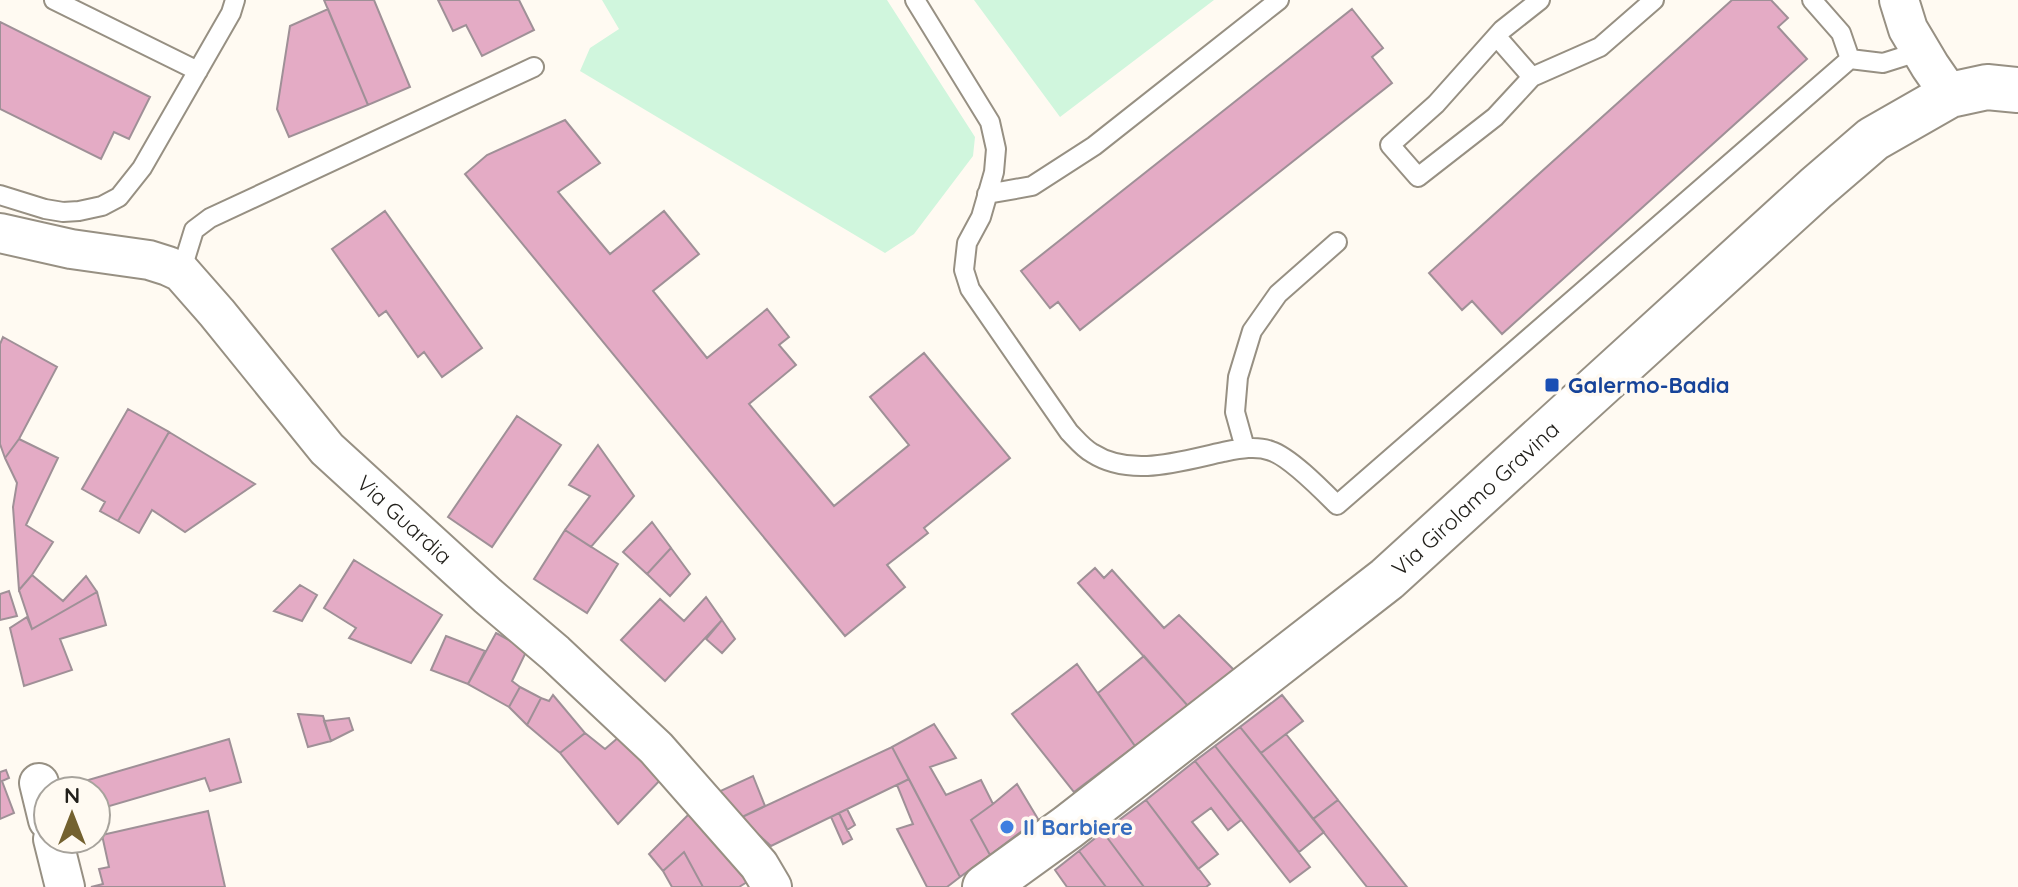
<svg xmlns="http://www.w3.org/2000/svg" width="2018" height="887" viewBox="0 0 2018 887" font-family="Quicksand,sans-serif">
	<rect width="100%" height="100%" fill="#fffaf2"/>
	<path fill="#d0f6dd" d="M602 0H887L975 137 973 156 914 234 885 253 580 71 590 48 619 29Z
		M974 0H1214L1060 117Z"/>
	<path fill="#e4abc5" stroke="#9f9097" stroke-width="2" d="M324 0H374L410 87 368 105Z
		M438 0H519L534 30 482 56 466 25 453 31Z
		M1732 0H1771L1788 18 1778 27 1807 59 1502 334 1472 301 1462 310 1429 273Z
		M328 9 368 105 289 137 277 109 290 26Z
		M1352 9 1383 48 1372 57 1392 83 1080 330 1058 302 1050 308 1021 271Z
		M0 22 150 97 129 139 114 132 101 159 0 109Z
		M565 120 600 163 558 192 610 254 664 211 699 254 653 291 707 358 767 309 789 337 779 345 796 365 749 404 834 506 909 445 870 397 924 353 1010 458 924 528 928 533 887 565 905 587 845 636 465 174 487 155Z
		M385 211 482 348 442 377 424 352 418 357 386 311 379 316 332 249Z
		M3 337 57 367 19 439 5 458 0 444V344Z
		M128 409 169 432 118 521 100 511 105 502 82 489Z
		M517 416 561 445 492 547 448 517Z
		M169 432 255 484 185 532 152 510 139 533 118 521Z
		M19 439 58 458 26 525 53 542 32 575 19 590 13 507 17 483 5 458Z
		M598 445 634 496 591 547 565 530 590 496 569 485Z
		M652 522 671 548 647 574 623 552Z
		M565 530 618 564 587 613 534 579Z
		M671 548 690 574 670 596 647 574Z
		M354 560 442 615 411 663 349 638 356 628 324 608Z
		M1095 568 1104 578 1112 570 1164 628 1179 615 1235 671 1188 706 1078 583Z
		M32 575 63 601 86 576 97 592 32 629 19 590Z
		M300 585 317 595 302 621 274 611Z
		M9 591 17 616 0 620V594Z
		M97 592 106 625 60 639 72 670 24 686 10 628 27 617 32 629Z
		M706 597 722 620 665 681 621 640 660 599 684 621Z
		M722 620 735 639 722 653 706 639Z
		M496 633 527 650 512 681 520 687 509 707 468 684Z
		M446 636 485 651 468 684 431 670Z
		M1144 656 1188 706 1135 746 1098 693Z
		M1077 664 1135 746 1074 792 1012 714Z
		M520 687 541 698 527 725 509 707Z
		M553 695 585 733 560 753 527 725 541 698 549 701Z
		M1282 695 1303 721 1261 753 1240 727Z
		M298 714 323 716 331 741 308 747Z
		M349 718 353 730 331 741 324 721Z
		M934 724 956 758 930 767 946 795 981 780 993 804 971 820 990 855 960 877 892 747Z
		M1240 727 1324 832 1299 852 1215 746Z
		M626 731 666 774 618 824 560 753 585 733 605 749Z
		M1286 734 1338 800 1313 819 1261 753Z
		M229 739 241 782 210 791 205 778 96 810V791H54V790Z
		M1215 746 1310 867 1290 882 1195 761Z
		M892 747 909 779 771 846 740 818Z
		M1195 761 1241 820 1228 830 1211 808 1192 822 1218 854 1198 869 1146 800Z
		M6 770 9 778 2 781 14 813 0 819V772Z
		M753 776 765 806 740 818 716 793Z
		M909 779 960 877 947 887H927L897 829 913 824 897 785Z
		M1017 784 1038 819 990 855 971 820 993 804Z
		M1146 800 1210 884 1206 887H1144L1103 832Z
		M1338 800 1407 887H1367L1313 819Z
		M847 809 855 825 847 830 839 813Z
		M693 810 747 882 739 887H703L684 852 663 871 649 854Z
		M208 811 225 887H91L103 884 99 869 109 867 102 835Z
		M839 813 852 839 843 844 831 817Z
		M1103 832 1144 887H1106L1079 851Z
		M1079 851 1106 887H1067L1055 870Z
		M684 852 703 887H672L663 871Z"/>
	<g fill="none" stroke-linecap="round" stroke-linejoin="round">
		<g stroke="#979083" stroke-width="22">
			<path id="service" d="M54 0 198 71
				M915 0 990 122 996 149 994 172 981 217 967 243 964 270 970 289 1069 432C1076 439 1083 448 1092 453 1131 478 1181 461 1223 452 1238 449 1256 445 1271 451 1290 457 1322 490 1337 505L1850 59 1883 63 1921 51
				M1540 0 1502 30 1436 104 1390 145 1418 177 1495 117 1532 77 1600 47 1654 0
				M1812 0 1841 33 1850 59
				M1497 37 1532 77
				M987 194 1032 186 1094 146 1279 0
				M0 195 45 209 63 212 79 211 102 206 119 197 142 168 231 13 235 0
				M181 272 194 230 210 218 534 67
				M1245 448 1235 412 1238 377 1252 331 1278 294 1337 242"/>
		</g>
		<g stroke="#979083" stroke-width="42">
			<g id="minor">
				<path d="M1899 0 1908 29 1930 66 1950 95"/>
				<path id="s1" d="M0 233 71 249 149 260 168 266 181 272 217 313 327 449 488 596 555 653 656 748 759 865 772 887"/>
				<path d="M39 783 48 820"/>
				<path d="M53 839 65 887"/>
			</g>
		</g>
		<g stroke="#979083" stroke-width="48">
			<g id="secondary">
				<path id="s2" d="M985 887 1068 827 1387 579 1816 188 1873 139 1950 95 1987 87 2018 90"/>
			</g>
		</g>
		<use href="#service" stroke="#fff" stroke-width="18"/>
		<use href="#minor" stroke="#fff" stroke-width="38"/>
		<use href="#secondary" stroke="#fff" stroke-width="44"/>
	</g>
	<rect fill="#1a4fb4" stroke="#fffaf2" stroke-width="3" x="1544" y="377" width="16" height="16" rx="4"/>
	<circle fill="#3f7fe0" stroke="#fffaf2" stroke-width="3" cx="1007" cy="827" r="8"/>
	<g text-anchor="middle" stroke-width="7" stroke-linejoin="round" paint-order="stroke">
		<g font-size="22" font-weight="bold" fill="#164399" stroke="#fffaf2" text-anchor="start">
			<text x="1568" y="393">Galermo-Badia</text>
		</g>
		<g font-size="22" fill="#22201b" stroke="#fffaf2">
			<text dy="8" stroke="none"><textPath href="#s2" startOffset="626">Via Girolamo Gravina</textPath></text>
			<text dy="8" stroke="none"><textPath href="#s1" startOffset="520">Via Guardia</textPath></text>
		</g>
		<g font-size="22" font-weight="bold" fill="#366cbe" stroke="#fffaf2" text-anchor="start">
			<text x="1023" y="835">Il Barbiere</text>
		</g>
	</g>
	<g transform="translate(72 815)"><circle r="38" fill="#fffaf2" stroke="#a7a39c" stroke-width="2"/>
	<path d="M0-6L14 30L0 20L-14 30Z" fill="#73612f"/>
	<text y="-12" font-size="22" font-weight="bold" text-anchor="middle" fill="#22201b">N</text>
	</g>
</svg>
